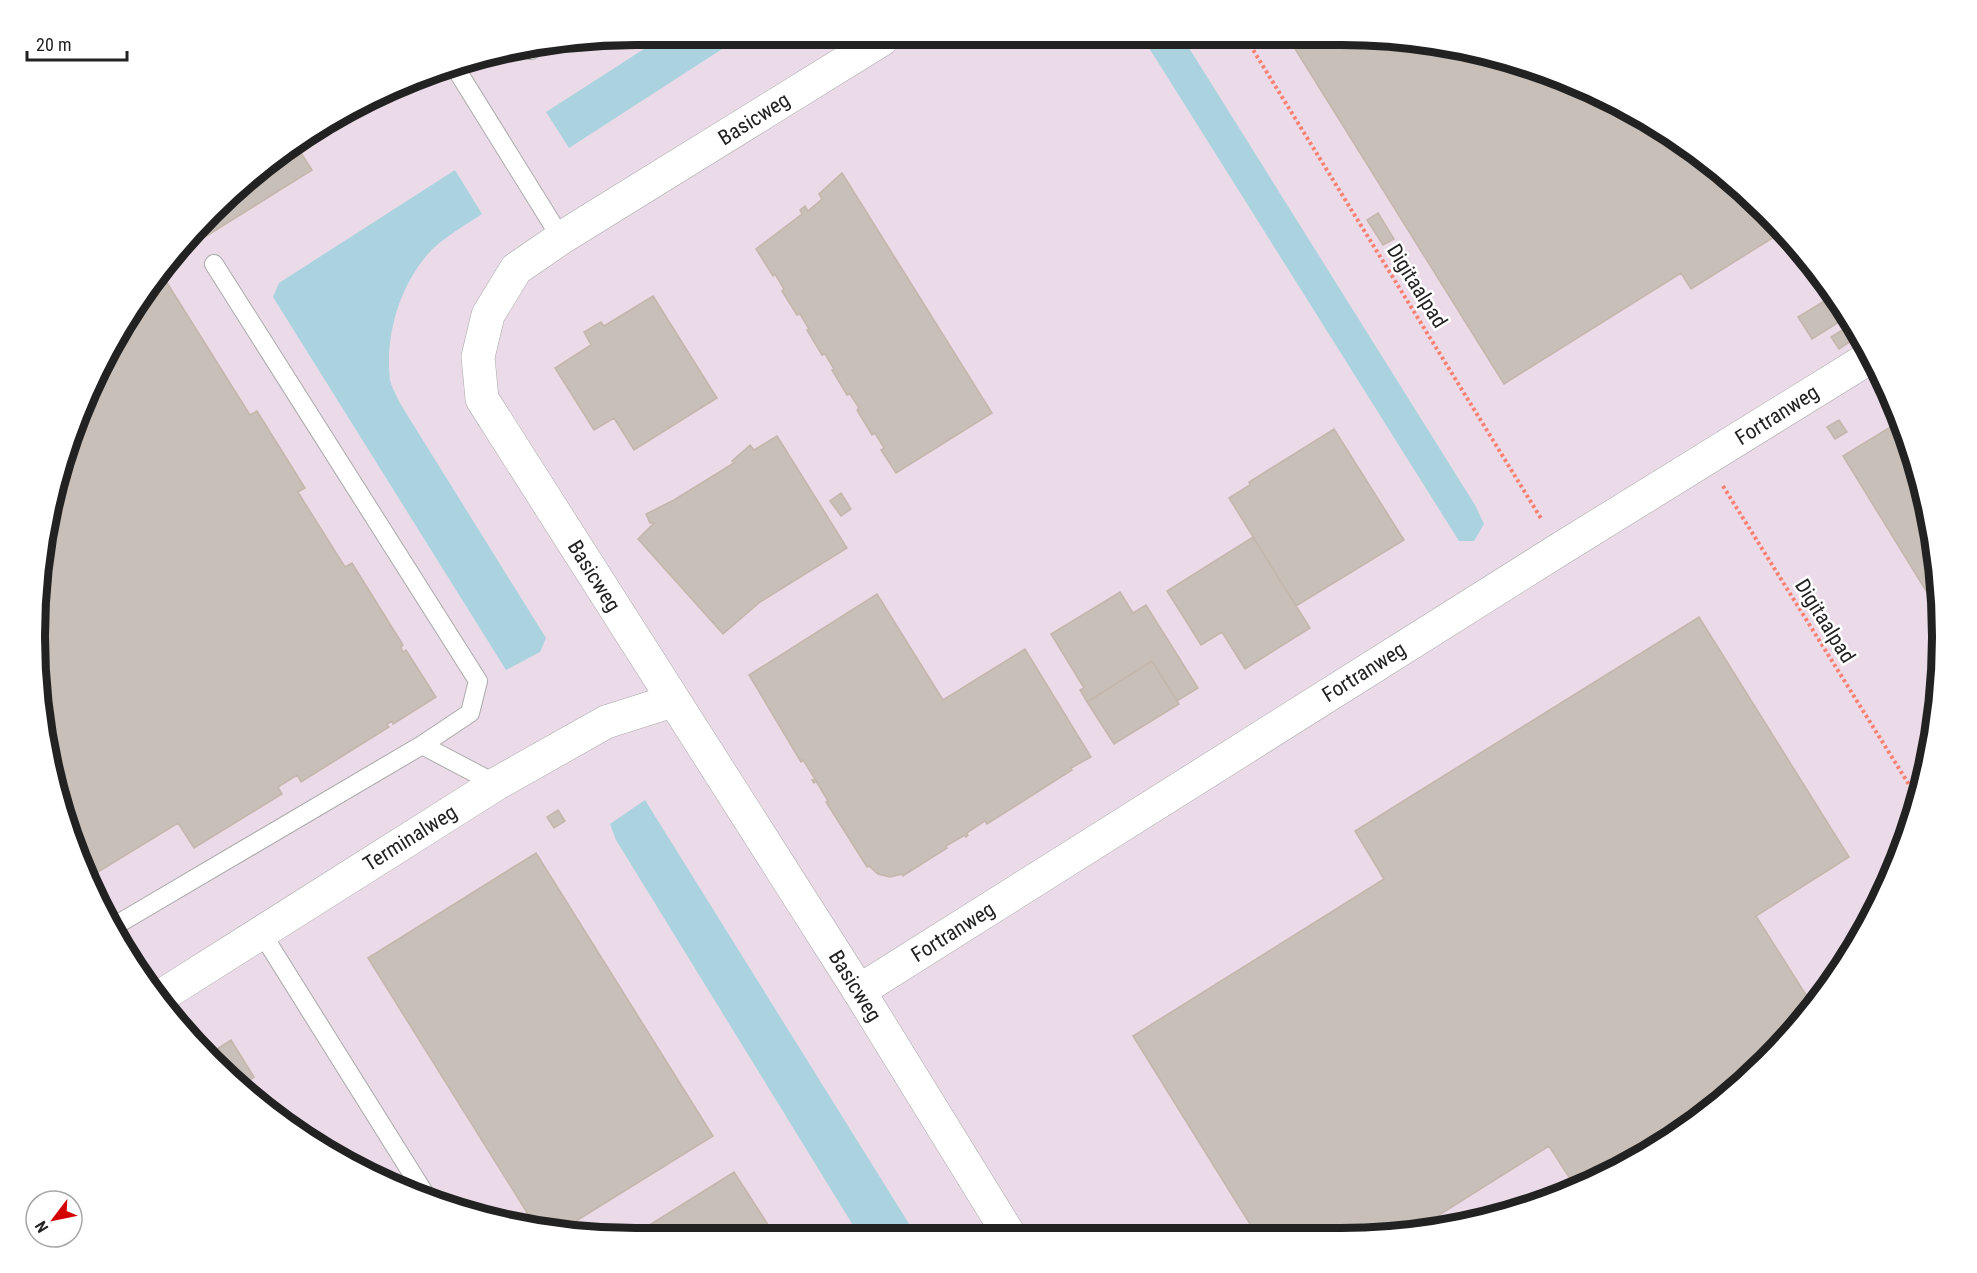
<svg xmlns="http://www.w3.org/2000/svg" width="1977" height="1273" viewBox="0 0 1977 1273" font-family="'Roboto Condensed',sans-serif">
	<rect width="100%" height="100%" fill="#f2efe9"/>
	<path fill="#ebdbe8" d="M558 40H1419L1571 80 1675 136 1737 184 1818 270 1880 370 1922 480 1941 597 1937 715 1911 830 1862 937 1793 1033 1707 1114 1607 1176 1496 1218 1380 1237 558 1233 406 1193 302 1137 240 1089 184 1033 115 938 55 792 36 676V597L67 443 115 336 159 270 239 184 302 136 443 66Z"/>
	<path fill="#aad3df" d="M658 40H736L569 148 546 112Z
		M1144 40H1184L1475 505 1484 524 1474 541H1459Z
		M455 170 482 214C464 226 442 238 427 255 399 288 385 336 390 380 392 388 397 397 401 405L546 638 540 652 506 670 273 297 279 283Z
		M645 800 916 1235H859L616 840 610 824Z"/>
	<path fill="#c7bfb8" stroke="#c4b6ab" stroke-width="1.5" d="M1298 40H1419L1571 80 1675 136 1737 184 1782 232 1691 289 1681 273 1504 384 1292 44Z
		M294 142 312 170 168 260 239 184Z
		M842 173 992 413 896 473 881 450 884 448 875 433 872 435 857 410 859 408 850 394 847 395 832 370 834 369 825 354 822 355 807 330 809 329 800 314 797 315 782 291 784 289 775 274 773 276 756 249 802 214 800 210 805 206 808 211 822 199 819 194Z
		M1378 213 1394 239 1383 245 1367 220Z
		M159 270 250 415 257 411 305 488 298 492 301 497 345 567 352 563 403 645 401 647 403 652 406 650 436 697 393 724 392 721 387 724 389 727 301 782 297 775 278 787 282 794 194 848 178 823 90 877 55 792 36 676V597L67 443 115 336Z
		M1834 295 1847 317 1812 339 1798 317Z
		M653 296 717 398 634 450 614 418 594 430 555 368 591 345 584 332 601 322 604 326Z
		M1852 324 1859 336 1839 349 1831 337Z
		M1839 420 1847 432 1835 439 1827 427Z
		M1900 421 1922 480 1941 597V615L1843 456Z
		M1334 429 1404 540 1296 606 1229 498 1250 485 1249 482Z
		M777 436 847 548 760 602 723 634 638 539 654 523H650L646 514 674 500 734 463 732 461 750 445 754 450Z
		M841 493 851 509 841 516 830 501Z
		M1253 537 1310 628 1245 669 1222 632 1201 645 1167 591Z
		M1120 592 1133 613 1146 605 1198 688 1177 701 1152 661 1087 702 1080 690 1084 688 1051 634Z
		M877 594 943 700 1025 649 1091 757 1071 768 1072 770 987 824 985 821 967 833 968 835 966 837 965 835 946 846 947 848 903 876 902 874 890 877 878 874 869 866 867 867 826 802 828 801 816 781 814 783 812 780 815 779 803 760 801 762 749 675Z
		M1699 617 1849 857 1756 916 1813 1006 1793 1033 1707 1114 1607 1176 1576 1188 1549 1146 1412 1232 1380 1237H1258L1133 1036 1384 879 1355 831Z
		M1152 661 1179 704 1114 744 1087 702Z
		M558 810 565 821 554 828 547 817Z
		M536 853 713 1136 557 1233 536 1227 368 958Z
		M231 1040 254 1077 247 1082 262 1106 240 1089 206 1056Z
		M734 1172 774 1234H635L640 1231Z"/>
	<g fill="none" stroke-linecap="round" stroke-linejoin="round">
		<g stroke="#a9a9a9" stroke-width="20">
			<path id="service" d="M841 40 852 58
				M529 46 531 50 541 44
				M453 64 561 238
				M214 264 478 681 470 713 422 745
				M261 932 428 1199
				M138 969 111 928 422 745 496 784"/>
		</g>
		<g stroke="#a9a9a9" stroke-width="34">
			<path id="minor" d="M859 991 1560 549 1872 356"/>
		</g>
		<g stroke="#a9a9a9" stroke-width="34">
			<path id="tertiary" d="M881 40 561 238 516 269 488 315 478 357 482 399 859 991 1010 1236
				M158 998 496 784 606 722 672 701"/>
		</g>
		<path stroke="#fa8072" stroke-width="4" stroke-dasharray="3 3" stroke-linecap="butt" d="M1247 40 1542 520
			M1723 486 1918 799"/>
		<use href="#service" stroke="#fff" stroke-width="18"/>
		<use href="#minor" stroke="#fff" stroke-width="33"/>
		<use href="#tertiary" stroke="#fff" stroke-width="33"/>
	</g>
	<g text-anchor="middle" stroke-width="5" stroke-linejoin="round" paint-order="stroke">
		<g font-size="21" fill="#222" stroke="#fff">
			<text transform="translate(754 119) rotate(-32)" y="7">Basicweg</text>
			<text transform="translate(1417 286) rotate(58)" y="7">Digitaalpad</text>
			<text transform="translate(1777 415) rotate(-32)" y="7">Fortranweg</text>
			<text transform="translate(594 576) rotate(58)" y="7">Basicweg</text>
			<text transform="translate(1825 621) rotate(58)" y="7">Digitaalpad</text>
			<text transform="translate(1364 672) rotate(-32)" y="7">Fortranweg</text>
			<text transform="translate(410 838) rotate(-32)" y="7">Terminalweg</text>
			<text transform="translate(953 932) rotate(-32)" y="7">Fortranweg</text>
			<text transform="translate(855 986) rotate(58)" y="7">Basicweg</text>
		</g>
	</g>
	<path d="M0 0H1977V1273H0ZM636 45H1341A591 591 0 0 1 1932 636V637A591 591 0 0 1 1341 1228H636A591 591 0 0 1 45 637V636A591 591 0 0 1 636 45Z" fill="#fff" fill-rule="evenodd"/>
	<path fill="none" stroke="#222" stroke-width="8" d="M636 45H1341A591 591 0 0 1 1932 636V637A591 591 0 0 1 1341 1228H636A591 591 0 0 1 45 637V636A591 591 0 0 1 636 45Z"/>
	<g transform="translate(54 1219) rotate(238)"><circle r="28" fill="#ffffff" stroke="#a7a7a7" stroke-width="1.5"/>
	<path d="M0-4.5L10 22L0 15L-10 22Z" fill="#d40000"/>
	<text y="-9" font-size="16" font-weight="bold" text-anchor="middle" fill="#222222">N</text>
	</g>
	<path d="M27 51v9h100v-9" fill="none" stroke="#222222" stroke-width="3"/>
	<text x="36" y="51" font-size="18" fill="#222222" stroke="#ffffff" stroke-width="4.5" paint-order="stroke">20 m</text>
</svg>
